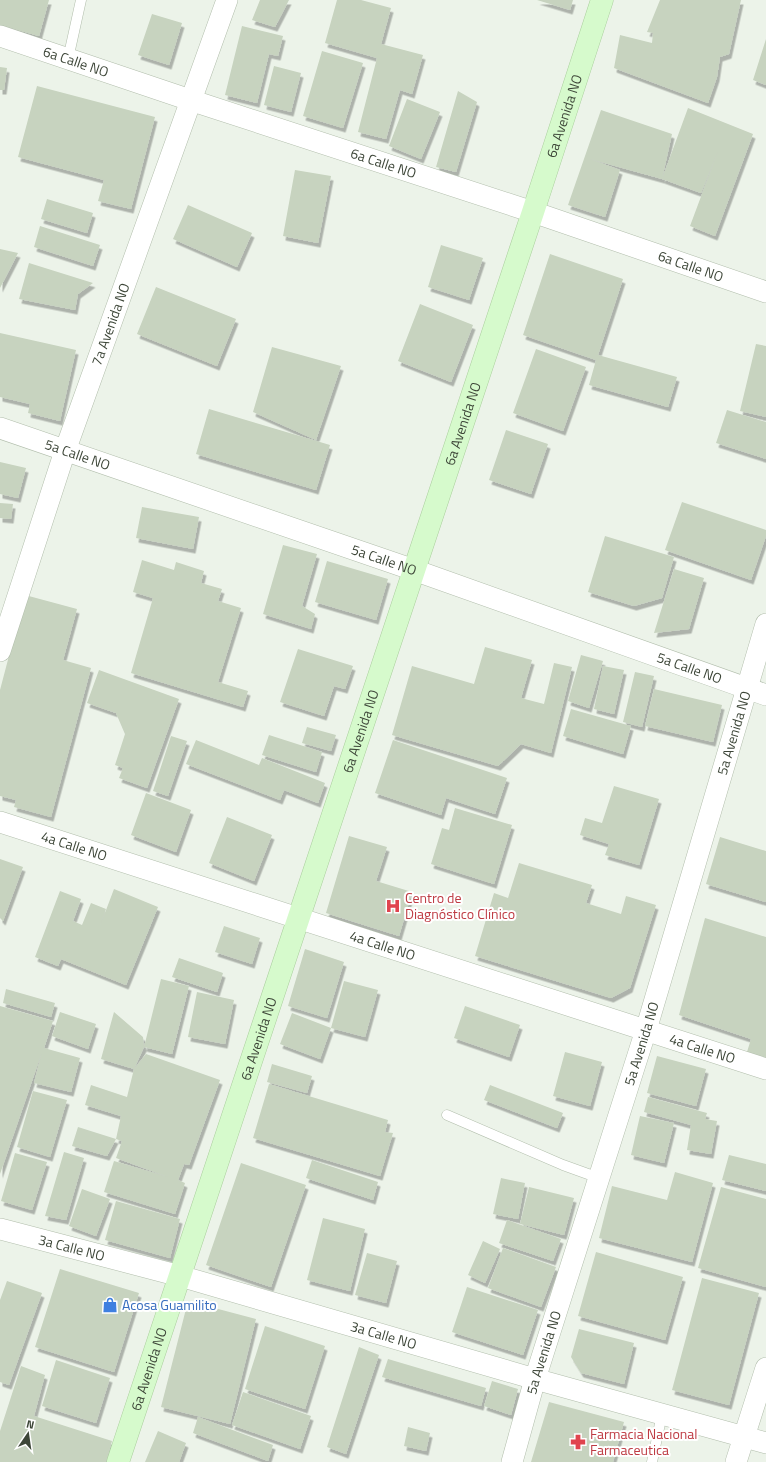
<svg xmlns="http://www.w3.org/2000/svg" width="766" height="1462" viewBox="0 0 766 1462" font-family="'Titillium Web',sans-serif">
	<defs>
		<filter id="shadow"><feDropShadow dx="2.5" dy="4.5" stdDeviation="0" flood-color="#0004"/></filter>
	</defs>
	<rect width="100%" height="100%" fill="#ecf3e9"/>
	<path fill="#c7d3bf" filter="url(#shadow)" d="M0 0H49L39 36 0 25Z
		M260 0H289L275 27 252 20Z
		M337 0H361L391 8 381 44 423 55 412 94 400 90 386 139 358 132 377 58 325 43Z
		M537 0H573L570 10Z
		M660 0H741L729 54 720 57 717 77 708 103 614 68 620 35 652 43 653 33 647 32Z
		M152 14 182 23 169 65 138 55Z
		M242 26 283 36 278 56 269 54 257 103 225 95Z
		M766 39V85L753 80Z
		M322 51 363 63 343 128 303 116Z
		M274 66 301 73 291 112 264 105Z
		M0 67 7 68 4 90H0Z
		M37 86 155 117 131 209 98 201 104 180 18 157Z
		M458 91 477 102 456 172 436 167Z
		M407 99 440 112 421 159 389 146Z
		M688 108 753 134 715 236 690 226 718 151 701 193 662 179 590 159 620 170 605 217 568 205 601 110 672 134 662 179Z
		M295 170 331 176 318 243 283 236Z
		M47 199 93 213 87 233 41 219Z
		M188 205 252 233 237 267 173 239Z
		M40 226 100 245 93 266 34 247Z
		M441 245 483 258 469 300 428 287Z
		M0 249 18 253 0 288Z
		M550 254 623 279 598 355 677 377 668 407 589 385 596 360 523 335Z
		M29 263 93 283 78 294 75 310 19 299Z
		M156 287 236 319 217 366 137 334Z
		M420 304 473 325 451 382 398 361Z
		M0 333 76 350 60 421 28 413 30 404 0 397Z
		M756 344 766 346V417L740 411Z
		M272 347 341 366 316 440 253 412Z
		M536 349 586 367 563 431 513 413Z
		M209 409 330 445 316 490 196 454Z
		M727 410 766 422V459L716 443Z
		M506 430 548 444 531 494 489 480Z
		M0 462 26 468 18 498 0 494Z
		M682 502 766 530V536L751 580 665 550Z
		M0 503 13 504 11 519 0 518Z
		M142 507 199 517 193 549 136 538Z
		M605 536 674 557 662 598 634 606 588 592Z
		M283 545 317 554 302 606 315 614 311 629 263 614Z
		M142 560 174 570 176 562 204 571 201 583 222 589 218 601 241 608 218 682 248 691 243 707 131 673 153 598 133 592Z
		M327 561 388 579 376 620 315 602Z
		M674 569 704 578 689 629 654 633Z
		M25 595 77 609 63 660 91 668 51 817 14 807 16 800 0 796V690Z
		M485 647 532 660 521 698 544 704 554 663 572 667 551 753 521 744 498 766 392 735 412 666 474 684Z
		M298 649 353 666 345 689 334 686 324 716 280 702Z
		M581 655 603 661 589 708 568 701Z
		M603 666 624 670 614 714 594 709Z
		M99 670 179 699 147 788 119 778 123 768 115 765 125 734 116 713 87 703Z
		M635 672 654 676 642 727 623 722Z
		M654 689 722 705 713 742 645 726Z
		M571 709 631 726 623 754 563 736Z
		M307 727 336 735 331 751 302 743Z
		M269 735 322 752 316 772 262 755Z
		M171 736 187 741 168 796 153 791Z
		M196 740 259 765 262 758 325 783 318 803 284 790 280 800 186 764Z
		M393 740 507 778 495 814 446 798 441 815 375 793Z
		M614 786 659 799 639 865 605 855 609 844 580 835 585 818 602 823Z
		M146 793 191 810 176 852 131 835Z
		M455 808 512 825 494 884 431 864 442 828 449 830Z
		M227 817 272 835 254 881 209 863Z
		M349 836 387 847 376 881 412 892 399 936 326 913Z
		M720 837 766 851V902L706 884Z
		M0 859 23 867 3 921 0 918Z
		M519 863 592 885 586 903 621 914 626 896 656 905 630 988 611 998 475 956 494 893 508 898Z
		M114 889 158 907 126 985 61 959 58 966 35 957 60 891 81 899 73 921 82 925 91 903 106 909 100 926Z
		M705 918 766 937V1058L747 1052 751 1039 679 1015Z
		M224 926 260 938 252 964 215 952Z
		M305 949 344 962 327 1018 288 1006Z
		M179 958 223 973 217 992 172 977Z
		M161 979 189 986 172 1054 144 1047 134 1069 146 1054 220 1080 189 1165 180 1163 184 1164 178 1180 185 1183 175 1214 104 1192 114 1161 168 1177 116 1158 122 1141 116 1139 107 1156 72 1146 78 1127 116 1139 121 1116 85 1105 91 1085 127 1097 134 1069 101 1059 114 1012 143 1037 144 1047Z
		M344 981 378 990 365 1037 331 1028Z
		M6 989 55 1003 51 1017 3 1003Z
		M197 992 234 1000 225 1044 188 1037Z
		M0 1006 53 1021 44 1048 80 1058 71 1092 34 1083 42 1052 0 1174Z
		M465 1006 520 1025 509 1057 454 1038Z
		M60 1012 96 1024 88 1049 52 1036Z
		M292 1013 331 1028 320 1059 280 1044Z
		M565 1052 602 1062 590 1106 553 1096Z
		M657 1056 706 1069 696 1106 647 1093Z
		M272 1064 312 1076 307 1093 267 1082Z
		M269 1084 388 1120 385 1132 393 1133 380 1176 253 1138Z
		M490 1085 563 1113 557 1128 484 1100Z
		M33 1091 67 1100 50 1157 17 1147Z
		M648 1097 707 1113 705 1119 717 1121 711 1154 687 1150 691 1125 644 1112Z
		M640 1116 674 1123 664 1163 631 1155Z
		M64 1152 84 1158 66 1220 45 1216Z
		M15 1153 47 1162 32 1210 1 1201Z
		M729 1155 766 1164V1191L722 1180Z
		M312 1160 378 1182 373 1200 306 1178Z
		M241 1163 306 1185 271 1287 206 1265Z
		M675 1172 713 1183 692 1262 599 1238 612 1186 667 1200Z
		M501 1178 525 1183 518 1219 493 1214Z
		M529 1187 574 1198 564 1235 520 1224Z
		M721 1187 766 1199V1287L698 1268Z
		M82 1189 110 1199 96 1236 69 1226Z
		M116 1201 180 1219 170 1258 105 1240Z
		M323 1218 365 1229 350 1291 307 1280Z
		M507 1220 561 1239 553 1261 499 1243Z
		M483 1241 500 1249 485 1283 468 1275Z
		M503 1248 556 1267 541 1307 488 1288Z
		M596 1252 683 1277 665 1340 578 1316Z
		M367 1253 397 1261 386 1303 355 1295Z
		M60 1269 139 1293 114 1372 35 1347Z
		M702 1278 759 1293 729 1405 672 1390Z
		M7 1281 42 1293 9 1385 0 1382V1300Z
		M467 1287 538 1310 523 1355 452 1332Z
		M188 1301 256 1319 230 1424 161 1407Z
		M265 1326 325 1346 305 1409 245 1389Z
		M579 1329 634 1343 624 1384 581 1373 571 1357Z
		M359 1347 379 1355 346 1454 327 1447Z
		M388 1359 486 1388 481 1406 382 1377Z
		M56 1360 110 1378 96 1423 42 1406Z
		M21 1366 45 1375 34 1416 112 1441 106 1462H0V1431Z
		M492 1381 518 1389 511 1415 484 1406Z
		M243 1392 311 1416 300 1449 232 1425Z
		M549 1402 624 1422 613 1462H531Z
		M198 1417 273 1445 268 1461 193 1433Z
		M408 1427 430 1433 426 1451 404 1446Z
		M158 1431 186 1443 179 1462H145Z"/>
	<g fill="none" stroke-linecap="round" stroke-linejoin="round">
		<g stroke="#b2beac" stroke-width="11">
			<path id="lane" d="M68 59 81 0
				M447 1115 563 1165 599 1178
				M652 1462 662 1414"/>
		</g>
		<g stroke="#b2beac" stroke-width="22">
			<g id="street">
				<path id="s1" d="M0 36 190 100 533 212 766 292"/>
				<path id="s2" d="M0 428 414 570 766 695"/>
				<path id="s3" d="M0 651 65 451 227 0"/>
				<path id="s4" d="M0 822 766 1069"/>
				<path id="s5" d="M0 1229 180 1276 535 1379 766 1443"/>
				<path id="s6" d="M512 1462 535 1379 646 1030 766 624"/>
				<path d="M736 1462 766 1368"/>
			</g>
		</g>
		<g stroke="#a9ce9c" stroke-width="23">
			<g id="secondary">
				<path id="s7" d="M118 1462 533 212 602 0"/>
			</g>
		</g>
		<use href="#lane" stroke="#fff" stroke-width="10"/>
		<use href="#street" stroke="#fff" stroke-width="21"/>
		<use href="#secondary" stroke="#d6facc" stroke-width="22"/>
	</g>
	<defs>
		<g id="hospital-bare" transform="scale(1.2)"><path d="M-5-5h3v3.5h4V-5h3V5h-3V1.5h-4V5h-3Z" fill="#e0444e" stroke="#fff" stroke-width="2.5" paint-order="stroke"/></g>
		<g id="shop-bare" transform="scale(1.2)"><path d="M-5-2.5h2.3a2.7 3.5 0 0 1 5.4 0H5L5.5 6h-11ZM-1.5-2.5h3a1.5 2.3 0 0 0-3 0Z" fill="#3f7fe0" stroke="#fff" stroke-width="2.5" paint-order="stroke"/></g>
		<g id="pharmacy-bare" transform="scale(1.2)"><path d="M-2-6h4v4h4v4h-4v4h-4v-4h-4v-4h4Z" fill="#e0444e" stroke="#fff" stroke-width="2.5" paint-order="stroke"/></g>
	</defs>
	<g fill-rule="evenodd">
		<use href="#hospital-bare" x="393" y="906"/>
		<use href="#shop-bare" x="110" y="1305"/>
		<use href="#pharmacy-bare" x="578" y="1442"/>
	</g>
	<g text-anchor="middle" stroke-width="4" stroke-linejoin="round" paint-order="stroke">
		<g font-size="14" fill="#3d4638" stroke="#fff">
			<text dy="5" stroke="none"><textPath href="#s1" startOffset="80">6a Calle NO</textPath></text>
			<text dy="5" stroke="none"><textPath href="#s7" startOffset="1418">6a Avenida NO</textPath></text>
			<text dy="5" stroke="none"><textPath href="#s1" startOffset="404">6a Calle NO</textPath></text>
			<text dy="5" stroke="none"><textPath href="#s1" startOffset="728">6a Calle NO</textPath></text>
			<text dy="5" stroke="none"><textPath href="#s3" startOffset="345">7a Avenida NO</textPath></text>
			<text dy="5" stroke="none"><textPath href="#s7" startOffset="1094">6a Avenida NO</textPath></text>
			<text dy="5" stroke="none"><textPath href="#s2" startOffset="82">5a Calle NO</textPath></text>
			<text dy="5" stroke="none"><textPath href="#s2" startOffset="406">5a Calle NO</textPath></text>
			<text dy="5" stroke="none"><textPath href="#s2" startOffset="730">5a Calle NO</textPath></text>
			<text dy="5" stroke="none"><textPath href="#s7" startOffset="770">6a Avenida NO</textPath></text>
			<text dy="5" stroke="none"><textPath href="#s6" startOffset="762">5a Avenida NO</textPath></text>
			<text dy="5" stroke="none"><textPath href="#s4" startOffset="78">4a Calle NO</textPath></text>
			<text dy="5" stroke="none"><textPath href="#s4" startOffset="402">4a Calle NO</textPath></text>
			<text dy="5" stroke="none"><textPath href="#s7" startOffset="446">6a Avenida NO</textPath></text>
			<text dy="5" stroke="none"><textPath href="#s6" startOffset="438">5a Avenida NO</textPath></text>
			<text dy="5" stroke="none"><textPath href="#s4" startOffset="738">4a Calle NO</textPath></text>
			<text dy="5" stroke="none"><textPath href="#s5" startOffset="74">3a Calle NO</textPath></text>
			<text dy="5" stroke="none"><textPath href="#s5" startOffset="398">3a Calle NO</textPath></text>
			<text dy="5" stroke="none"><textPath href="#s6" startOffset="114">5a Avenida NO</textPath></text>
			<text dy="5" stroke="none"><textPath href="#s7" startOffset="98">6a Avenida NO</textPath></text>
		</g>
		<g font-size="14" fill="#be3a42" stroke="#fff" text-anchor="start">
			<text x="405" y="903">Centro de<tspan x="405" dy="16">Diagnóstico Clínico</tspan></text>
			<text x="590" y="1439">Farmacia Nacional<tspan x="590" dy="16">Farmaceutica</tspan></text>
		</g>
		<g font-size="14" fill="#366cbe" stroke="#fff" text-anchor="start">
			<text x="122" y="1310">Acosa Guamilito</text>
		</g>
	</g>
	<g transform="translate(28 1434) rotate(13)" stroke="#ffffff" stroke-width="3" paint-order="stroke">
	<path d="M0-3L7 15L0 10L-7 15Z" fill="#3d4638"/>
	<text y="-6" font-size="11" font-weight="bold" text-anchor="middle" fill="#3d4638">N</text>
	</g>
</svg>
